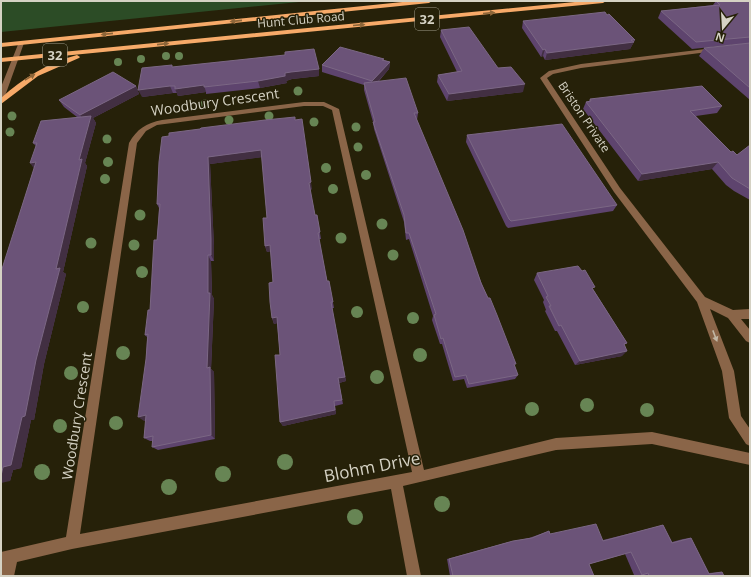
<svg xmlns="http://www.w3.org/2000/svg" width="751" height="577" viewBox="0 0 751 577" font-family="'Open Sans',sans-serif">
	<rect width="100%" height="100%" fill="#262109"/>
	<path fill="#2c4c26" d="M1 1H309L1 32Z"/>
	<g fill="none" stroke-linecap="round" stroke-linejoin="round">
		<path fill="#8a6548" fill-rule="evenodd" d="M19 42 24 43 5 96 1 98V87Z
			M714 48 717 50 716 51 581 68 553 74 547 78 620 188 705 297 733 310 750 309V319H741L750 330V343L746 341 728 318 710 309 734 371 741 416 750 429V446L746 444 729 418 722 371 697 302 614 192 540 78 549 71 581 64Z
			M304 102H324L339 109 424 470 556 438 652 432 750 453V465L652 444 556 450 403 486 421 576H407L391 489 72 549 17 562 14 576H1V552L66 537 129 143C137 129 146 123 162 120ZM304 106H323L332 110 412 472 80 534 137 143 146 131 157 125Z"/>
		<path fill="#f7aa69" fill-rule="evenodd" d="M412 1H432L429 3 1 47V43Z
			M585 1H606L603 3 1 62V58Z
			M77 55 80 57 79 58 38 76 1 104V98C23 78 48 63 77 55Z"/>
	</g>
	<g fill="#678554">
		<circle cx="166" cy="56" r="4"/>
		<circle cx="179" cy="56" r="4"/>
		<circle cx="141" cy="59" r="4"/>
		<circle cx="118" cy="62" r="4"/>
		<circle cx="298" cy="91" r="4.5"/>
		<circle cx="205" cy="104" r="4.5"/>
		<circle cx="12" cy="116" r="4.5"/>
		<circle cx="269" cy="116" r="4.5"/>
		<circle cx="229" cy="120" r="4.5"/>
		<circle cx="314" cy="122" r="4.5"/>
		<circle cx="356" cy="127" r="4.5"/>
		<circle cx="10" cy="132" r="4.5"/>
		<circle cx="107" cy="139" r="4.5"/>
		<circle cx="358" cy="147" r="4.5"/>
		<circle cx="108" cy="162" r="5"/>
		<circle cx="326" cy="168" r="5"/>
		<circle cx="366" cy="175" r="5"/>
		<circle cx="105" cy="179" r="5"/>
		<circle cx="333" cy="189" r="5"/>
		<circle cx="140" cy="215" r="5.5"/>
		<circle cx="382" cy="224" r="5.5"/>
		<circle cx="341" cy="238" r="5.5"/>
		<circle cx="91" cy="243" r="5.5"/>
		<circle cx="134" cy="245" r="5.5"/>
		<circle cx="393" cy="255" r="5.5"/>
		<circle cx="142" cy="272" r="6"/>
		<circle cx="83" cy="307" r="6"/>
		<circle cx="357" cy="312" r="6"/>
		<circle cx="413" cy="318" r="6"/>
		<circle cx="123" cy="353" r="7"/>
		<circle cx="420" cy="355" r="7"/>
		<circle cx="71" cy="373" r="7"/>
		<circle cx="377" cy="377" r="7"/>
		<circle cx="587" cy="405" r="7"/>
		<circle cx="532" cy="409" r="7"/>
		<circle cx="647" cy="410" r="7"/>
		<circle cx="116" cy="423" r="7"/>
		<circle cx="60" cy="426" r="7"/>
		<circle cx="285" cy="462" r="8"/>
		<circle cx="42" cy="472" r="8"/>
		<circle cx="223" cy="474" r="8"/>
		<circle cx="169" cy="487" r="8"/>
		<circle cx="442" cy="504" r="8"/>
		<circle cx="355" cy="517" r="8"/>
	</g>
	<path fill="#5e446e" d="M716 1H750V43L692 49 658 18 661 11 713 5Z
		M523 21 635 40 630 49 545 60 543 56 541 57 522 28Z
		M441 30 498 68 523 92 447 101 437 82 438 75 457 72 440 37Z
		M750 43V100L699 56 704 48Z
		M384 60 390 62 389 69 379 81 418 113 417 120 518 375 515 379 467 388 464 379 453 381 442 344H440L432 320 433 316 409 239 406 240 404 222 374 129 373 122 364 90V85L322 72V65Z
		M173 67 319 69V76L292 79 286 81 287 83 260 88 206 94V92L178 96 177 93H173L142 97Z
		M136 86 139 94 93 118 96 123 85 163 87 166 63 272 66 274 44 364 34 420H31L21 468 13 470 10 481 2 272 34 168 36 146 33 143 77 117 64 107 59 100Z
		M590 99 722 106 717 113 696 116 731 152 737 155 750 145V200L734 191 726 185 712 169 638 181 583 109 586 102 589 101Z
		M265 120 312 189 310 190 315 215H317L321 239H319L327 281H329L334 308H332L346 381 339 383 343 404 335 406 336 414 283 426 280 422V355L277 323 274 324 272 318 273 282 271 251 267 252 265 246 267 218 262 157 210 164 214 246V261H211L212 295 214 299 211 369 214 372 215 439 158 450 152 447 153 441H150L144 438 146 420 144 421 146 359 147 337 145 335 150 310 157 240 159 208 157 204 169 136 200 129Z
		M467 135 617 205 613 211 508 228 506 226 466 142Z
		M537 273 593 289 627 343 624 345 622 356 575 365 557 331H555L545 311 546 310 543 302 544 300 534 280Z
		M663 525 672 542 683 539 691 538 709 573 722 572 724 576H641V575H634L625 554 589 564 594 576H450L447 559 509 542 529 538 549 531 550 534 603 540 656 527Z"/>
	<path fill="#422f42" d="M635 40 630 49 545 60 547 53Z
		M545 49 543 56 541 57 543 50Z
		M390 62 389 69 372 88V81Z
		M319 69V76L292 79 286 81 285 73 291 72Z
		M285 76 287 83 260 88 258 81Z
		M525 84 523 92 447 101 449 94Z
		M204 85 206 92 178 96 175 89Z
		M136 86 139 94 93 118 96 123 85 163 87 166 63 272 66 274 44 364 34 420H31L21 468 13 470 10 481 1 483V476L3 467 22 417 36 360 79 160 85 123 80 115Z
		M170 86 173 93 142 97 138 90Z
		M303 126 312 189 310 190 309 183Z
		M261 150 263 157 210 164 214 246V261L211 255 208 157Z
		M36 162 35 170 30 163Z
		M718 162 712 169 638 181 642 174Z
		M270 245 272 251 267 252 265 246Z
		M208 255 211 261 212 295 214 299 211 369 214 372 215 439 211 435 207 368 208 293Z
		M277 317 279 323 274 324 272 318Z
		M627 351 622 356 575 365 580 361Z
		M345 377 346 381 339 383 343 404 338 378Z
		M334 401 336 414 283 426 280 422Z
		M146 415 152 419 144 421 138 417Z"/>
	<path fill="#6b5378" stroke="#7b6784" d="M716 1H750V37L696 42 661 11 720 5Z
		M605 12 607 15 609 14 635 40H631L634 42 547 53 545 49 543 50 523 21Z
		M469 27 498 68 511 67 525 84 449 94 438 75 462 71 441 30Z
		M750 43V88L704 48Z
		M340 47 384 59 382 60 390 62 372 81 322 65Z
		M314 49 319 69 291 72 285 73V76L258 81 204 87V85L175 89V86H170L138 90 142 68 172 65V67L285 55V52Z
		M113 72 136 86 80 115 59 100Z
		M406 78 418 113H414L463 230 481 283 488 298H490L497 315 516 364H514L518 375 469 384 466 375 455 377 443 338 441 339 434 315 436 314 409 233H406L404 215 373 122H375L364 83Z
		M702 86 722 106 690 111 731 152 733 151 737 155 750 145V189L732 178 718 162 642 174 586 102 591 101 590 99Z
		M91 116 79 160 82 159 56 269 60 268 36 360 25 416 22 417 11 465 3 467 1 476V272L36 162 30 163 37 143H33L41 121Z
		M295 117V120L302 119 311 182 309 183 315 215H317L320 232 318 233 327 281H329L333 302H331L345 377 338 378 342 400 334 401 335 410 280 422 275 355H280L277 317 272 318 270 302 269 283 273 282 270 245 265 246 263 218H267L261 150 208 157 211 239V255H208V293H210L207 368 210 367 211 435 152 447 153 436 144 438 146 415 138 417 146 359 148 334 145 335 148 310H150L154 240H157L160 204H157L159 162 162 137 169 136V133L200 129 201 128 265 120Z
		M562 124 617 205 511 221 509 219 467 135Z
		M578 266 582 271 585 270 595 287 592 288 627 343 624 344 627 351 580 361 561 325 559 326 549 306H551L546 297 548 296 537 273Z
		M596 524 603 541 663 525 672 543 691 538 709 574 722 572 724 576H649L648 573 642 575 631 552 589 564 594 576H453L449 559 513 541 532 538 549 531 550 534Z"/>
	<defs><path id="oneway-solid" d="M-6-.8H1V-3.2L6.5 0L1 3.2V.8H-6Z"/></defs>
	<g fill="#8e6639">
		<use href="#oneway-solid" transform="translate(489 13) rotate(-5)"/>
		<use href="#oneway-solid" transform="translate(236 21) rotate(174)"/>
		<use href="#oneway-solid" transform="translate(359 25) rotate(-5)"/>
		<use href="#oneway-solid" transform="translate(107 34) rotate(174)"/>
		<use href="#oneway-solid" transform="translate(163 44) rotate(-6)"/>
		<use href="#oneway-solid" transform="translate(30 77) rotate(-31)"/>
	</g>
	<use fill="#c2b7a5" href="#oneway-solid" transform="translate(715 336) rotate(69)"/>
	<g text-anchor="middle" stroke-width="3" stroke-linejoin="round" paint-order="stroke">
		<g font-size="12" fill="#d5d2c4" stroke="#262109">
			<text transform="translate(301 20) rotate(-5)" y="4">Hunt Club Road</text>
			<text transform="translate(584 117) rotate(56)" y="4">Briston Private</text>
		</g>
		<g fill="#262109" stroke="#a09d8c" stroke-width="1">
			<rect x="415" y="8" width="24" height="22" rx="3"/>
			<rect x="43" y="44" width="24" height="22" rx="3"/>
		</g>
		<g font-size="13" font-weight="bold" fill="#d5d2c4">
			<text x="427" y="24">32</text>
			<text x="55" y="60">32</text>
		</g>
		<g font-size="14" fill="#d5d2c4" stroke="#262109">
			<text transform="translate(215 102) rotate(-8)" y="5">Woodbury Crescent</text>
			<text transform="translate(77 416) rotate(-81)" y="5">Woodbury Crescent</text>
		</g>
		<g font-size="17" fill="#d5d2c4" stroke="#262109">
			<text transform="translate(372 467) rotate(-11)" y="6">Blohm Drive</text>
		</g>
	</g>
	<rect width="751" height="577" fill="none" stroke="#d5d2c4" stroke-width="4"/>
	<g transform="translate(723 28) rotate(198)" stroke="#262109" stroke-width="3" paint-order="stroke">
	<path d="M0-3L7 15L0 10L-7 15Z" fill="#d5d2c4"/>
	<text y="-6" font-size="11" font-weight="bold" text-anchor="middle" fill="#d5d2c4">N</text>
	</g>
</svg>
